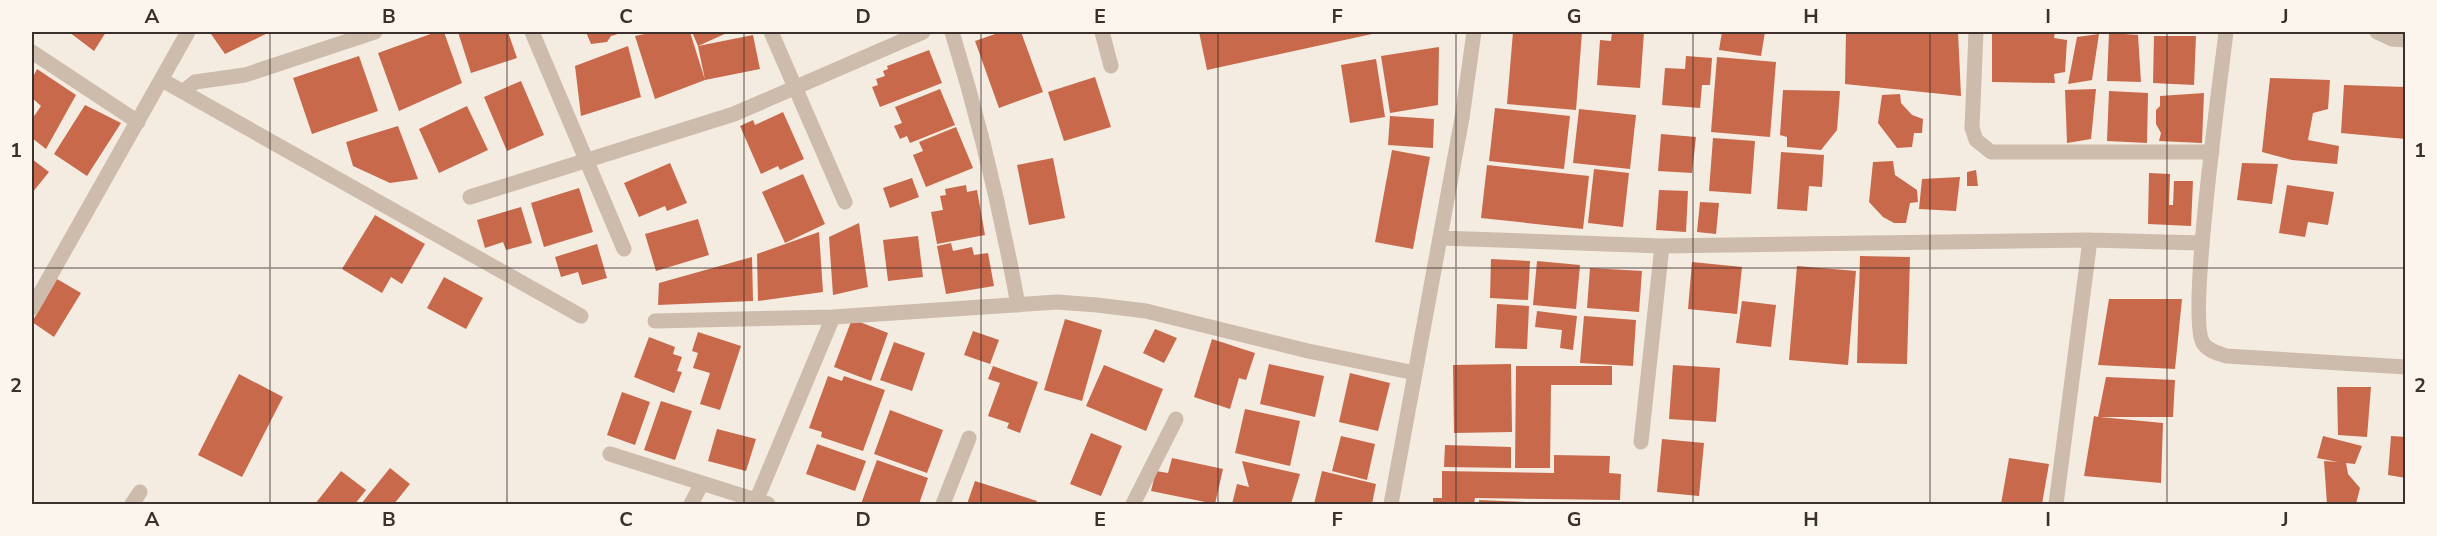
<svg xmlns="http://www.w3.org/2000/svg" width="2437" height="536" viewBox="0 0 2437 536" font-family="'Nunito Sans',sans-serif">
	<rect width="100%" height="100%" fill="#f4ebe1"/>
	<path fill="#c8694b" d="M69 32H106L94 51Z
		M213 32H270L225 54 211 34Z
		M436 32H444L462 83 399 111 378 53Z
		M458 32H508L517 58 471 73Z
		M586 32H625L611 36 607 42 591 44Z
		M654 32H690L705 80 655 99 635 36Z
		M692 32H729L698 46Z
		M1001 32H1021L1043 92 999 108 975 41Z
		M1199 32H1381L1207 70Z
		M1513 32H1582L1576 110 1507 104Z
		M1612 32H1644L1640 88 1597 85 1600 40 1611 41Z
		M1722 32H1765L1761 56 1719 50Z
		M1846 32H1958L1961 96 1845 84Z
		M1992 32H2055L2054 38 2067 40 2065 72 2054 74 2055 83 1992 82Z
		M2109 33 2138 35 2141 82 2107 81Z
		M2099 34 2092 80 2068 84 2077 37Z
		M753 35 760 69 705 80 698 46Z
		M2154 36H2196L2194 85 2153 83Z
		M628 46 641 97 581 116 575 66Z
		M1439 47 1438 105 1390 113 1381 56Z
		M929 50 942 83 880 107 872 87 878 85 876 79 885 76 883 71 888 69 887 66Z
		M359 56 378 111 312 134 293 78Z
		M1686 56 1712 58 1710 85H1702L1700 108 1662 105 1665 68 1685 69Z
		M1717 57 1776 62 1770 137 1711 132Z
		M1376 59 1385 117 1350 123 1341 65Z
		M37 69 76 95 46 149 32 138V119L41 106 32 98V79Z
		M1095 77 1111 127 1064 141 1048 92Z
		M2270 78 2330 80 2328 109 2313 113 2308 140 2339 146 2337 164 2292 160 2262 152Z
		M521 81 544 135 507 151 484 97Z
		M2344 85 2406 87V139L2341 133Z
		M940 89 955 125 910 143 907 136 900 139 894 126 902 123 895 107Z
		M2096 89 2091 139 2067 143 2065 90Z
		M1783 90 1840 91 1837 130 1821 150 1787 147V137L1780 135Z
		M2109 91 2148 93 2147 143 2107 141Z
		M2204 93 2202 143 2159 141 2161 133 2156 124V110L2160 106V96Z
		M1900 94 1901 103 1912 115 1923 119 1922 133H1914L1912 147 1897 148 1878 123 1882 95Z
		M85 105 121 123 87 176 54 154Z
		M467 106 488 150 439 173 419 129Z
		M1495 108 1570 116 1564 169 1489 161Z
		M1579 109 1636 115 1630 169 1573 163Z
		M783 112 804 159 780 170 778 166 761 174 740 126 753 120 755 125Z
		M1390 116 1434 119 1433 148 1388 145Z
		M398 126 418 179 390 183 353 166 346 142Z
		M956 127 973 168 926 187 913 155 923 151 919 142Z
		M1661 134 1696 137 1692 173 1658 171Z
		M1713 138 1755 141 1751 194 1709 191Z
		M1392 150 1430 157 1413 249 1375 242Z
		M1781 152 1824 155 1822 187 1809 186 1807 211 1777 209Z
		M1053 158 1065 218 1029 225 1017 165Z
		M32 159 49 172 32 193Z
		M1893 161 1895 175 1917 190 1918 202 1910 203 1906 223H1894L1883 217 1869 202 1873 162Z
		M670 163 687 203 667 211 665 206 639 217 624 183Z
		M2242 163 2278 164 2272 204 2237 200Z
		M1487 165 1589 176 1583 229 1481 218Z
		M1594 169 1629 173 1623 227 1588 223Z
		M1976 170 1978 186H1967V172Z
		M2149 173 2170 174 2169 205H2173L2174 181H2193L2191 226 2148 224Z
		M803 174 825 224 785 243 762 192Z
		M1960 177 1956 211 1919 209 1922 179Z
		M912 178 919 197 890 208 883 188Z
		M966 185 967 192 977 190 985 235 937 244 931 212 943 210 940 196 946 195 945 189Z
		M2287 185 2334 192 2328 225 2308 222 2305 237 2279 233Z
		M579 188 593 232 544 247 531 203Z
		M1659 190 1688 191 1686 232 1656 230Z
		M1700 202 1719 203 1716 234 1697 232Z
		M521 207 532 243 506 250 503 242 485 248 477 220Z
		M375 215 425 244 402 284 391 277 382 293 342 269Z
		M698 219 709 255 656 271 645 234Z
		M859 223 868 287 833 295 829 237Z
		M819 232 823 292 758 301 757 254Z
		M918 236 923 277 888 281 883 240Z
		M951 243 953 251 972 247 974 255 988 253 994 286 946 294 937 246Z
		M597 244 607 278 582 285 578 272 561 277 555 257Z
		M1860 256 1910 257 1907 364 1857 363Z
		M752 257 753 301 658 305 659 283Z
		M1491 259 1530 261 1528 300 1490 298Z
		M1537 261 1580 265 1576 309 1533 305Z
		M1692 262 1742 267 1737 314 1688 309Z
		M1797 266 1856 271 1848 365 1789 360Z
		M1590 268 1642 271 1639 312 1587 308Z
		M444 277 483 298 466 329 427 308Z
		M57 279 81 293 54 337 32 322Z
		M2109 299H2182L2175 369 2098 365Z
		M1742 301 1776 305 1771 347 1736 343Z
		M1497 304 1529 306 1527 349 1495 348Z
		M1537 311 1577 316 1573 350 1560 348 1562 330 1535 327Z
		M1584 316 1636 320 1633 366 1580 363Z
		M852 319 888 333 871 381 834 367Z
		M1065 319 1102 330 1082 401 1044 390Z
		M1155 329 1177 338 1164 363 1143 353Z
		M973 331 999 340 990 364 964 355Z
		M698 332 741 346 720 410 700 404 710 373 693 368 698 353 692 351Z
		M649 337 675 347 673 354 682 357 677 371 682 372 674 393 634 377Z
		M1212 339 1255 353 1246 380 1239 378 1230 409 1194 397Z
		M894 342 925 353 912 391 880 380Z
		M1269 364 1324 376 1315 417 1260 404Z
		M1511 364 1512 432 1454 433 1453 365Z
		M1104 365 1163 389 1146 431 1086 406Z
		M1673 365 1720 368 1716 422 1669 419Z
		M993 366 1038 382 1020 433 1007 428 1009 423 988 416 1000 383 988 379Z
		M1516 366H1612V385H1551L1550 468H1515Z
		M1350 373 1390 383 1378 431 1339 422Z
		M239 374 283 397 242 477 198 455Z
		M828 376 842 381 844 376 885 390 863 451 821 437 822 432 809 428Z
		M2106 377 2175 380 2173 417H2100L2163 423 2161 483 2084 476 2094 416 2098 417Z
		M2337 387H2371L2367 437 2338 435Z
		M622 392 650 402 635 445 607 435Z
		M661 401 692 411 675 460 644 450Z
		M1245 409 1300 421 1290 466 1235 453Z
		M890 410 943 430 927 473 874 454Z
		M717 429 756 439 746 471 708 461Z
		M1091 433 1122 446 1101 496 1070 484Z
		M1341 436 1375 444 1367 480 1332 471Z
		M2323 436 2362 446 2355 464 2346 463 2348 474 2360 488 2356 504H2327L2324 461 2338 462 2317 458Z
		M2391 436 2406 437V478L2388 475Z
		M1662 439 1704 443 1699 496 1657 492Z
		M817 444 866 461 855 491 806 474Z
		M1445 445 1511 447V468L1444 467Z
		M1554 455 1610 456 1609 473 1621 474 1620 500 1475 498 1474 504H1433V498H1442V471L1554 473Z
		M1172 458 1223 469 1215 504 1151 491 1156 471 1168 473Z
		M2009 458 2049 464 2042 504H2001Z
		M877 460 928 478 919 504H861Z
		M1242 461 1300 474 1291 504H1232L1237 484 1249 487Z
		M390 468 410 484 394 504H361Z
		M341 471 366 490 355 504H315Z
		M1322 471 1376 484 1372 504H1314Z
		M975 481 1037 501 1036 504H967Z
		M1479 500 1550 503V504H1479Z"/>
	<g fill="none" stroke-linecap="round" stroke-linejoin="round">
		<path stroke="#cdbbac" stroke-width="15" d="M532 32 624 249
			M771 32 845 202
			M952 32C980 123 1001 211 1018 305
			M1102 32 1111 66
			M1976 32 1972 128 1976 140 1991 152H2212
			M2226 32C2221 76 2187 318 2203 343 2208 351 2218 353 2226 356L2406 367
			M2377 32 2392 39 2406 40
			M32 52 138 122
			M162 80 581 316
			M184 91 195 82 245 75 375 32
			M470 197 734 114 923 32
			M1441 238 1662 246 2090 240 2202 243
			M32 308 188 32
			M655 321 833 317 1057 302 1097 305 1146 311 1308 351 1415 373
			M1641 442 1662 246
			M610 454 768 504
			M756 501 833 317
			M132 504 140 492
			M691 504 701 485
			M943 504 969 438
			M1133 504 1176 419
			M1391 504 1462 118 1474 32
			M2056 504 2090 240"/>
	</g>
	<path fill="none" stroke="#3b302b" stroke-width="1.5" stroke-opacity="0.55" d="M270 32V504M507 32V504M744 32V504M981 32V504M1218 32V504M1456 32V504M1693 32V504M1930 32V504M2167 32V504M32 268H2406"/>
	<rect width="2437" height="536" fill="none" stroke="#fbf5ee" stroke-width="66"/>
	<rect x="33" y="33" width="2371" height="470" fill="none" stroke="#3b302b" stroke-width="2"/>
	<g font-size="20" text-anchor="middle" font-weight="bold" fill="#3b302b">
		<text x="152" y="23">A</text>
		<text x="389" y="23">B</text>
		<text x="626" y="23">C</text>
		<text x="863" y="23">D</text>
		<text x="1100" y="23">E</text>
		<text x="1337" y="23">F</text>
		<text x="1574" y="23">G</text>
		<text x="1811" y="23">H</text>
		<text x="2048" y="23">I</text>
		<text x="2285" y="23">J</text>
		<text x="16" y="157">1</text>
		<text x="2420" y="157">1</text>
		<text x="16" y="392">2</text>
		<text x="2420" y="392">2</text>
		<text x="152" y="526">A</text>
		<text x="389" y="526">B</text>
		<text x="626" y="526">C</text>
		<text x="863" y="526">D</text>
		<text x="1100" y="526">E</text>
		<text x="1337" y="526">F</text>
		<text x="1574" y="526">G</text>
		<text x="1811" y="526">H</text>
		<text x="2048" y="526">I</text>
		<text x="2285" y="526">J</text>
	</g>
</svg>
